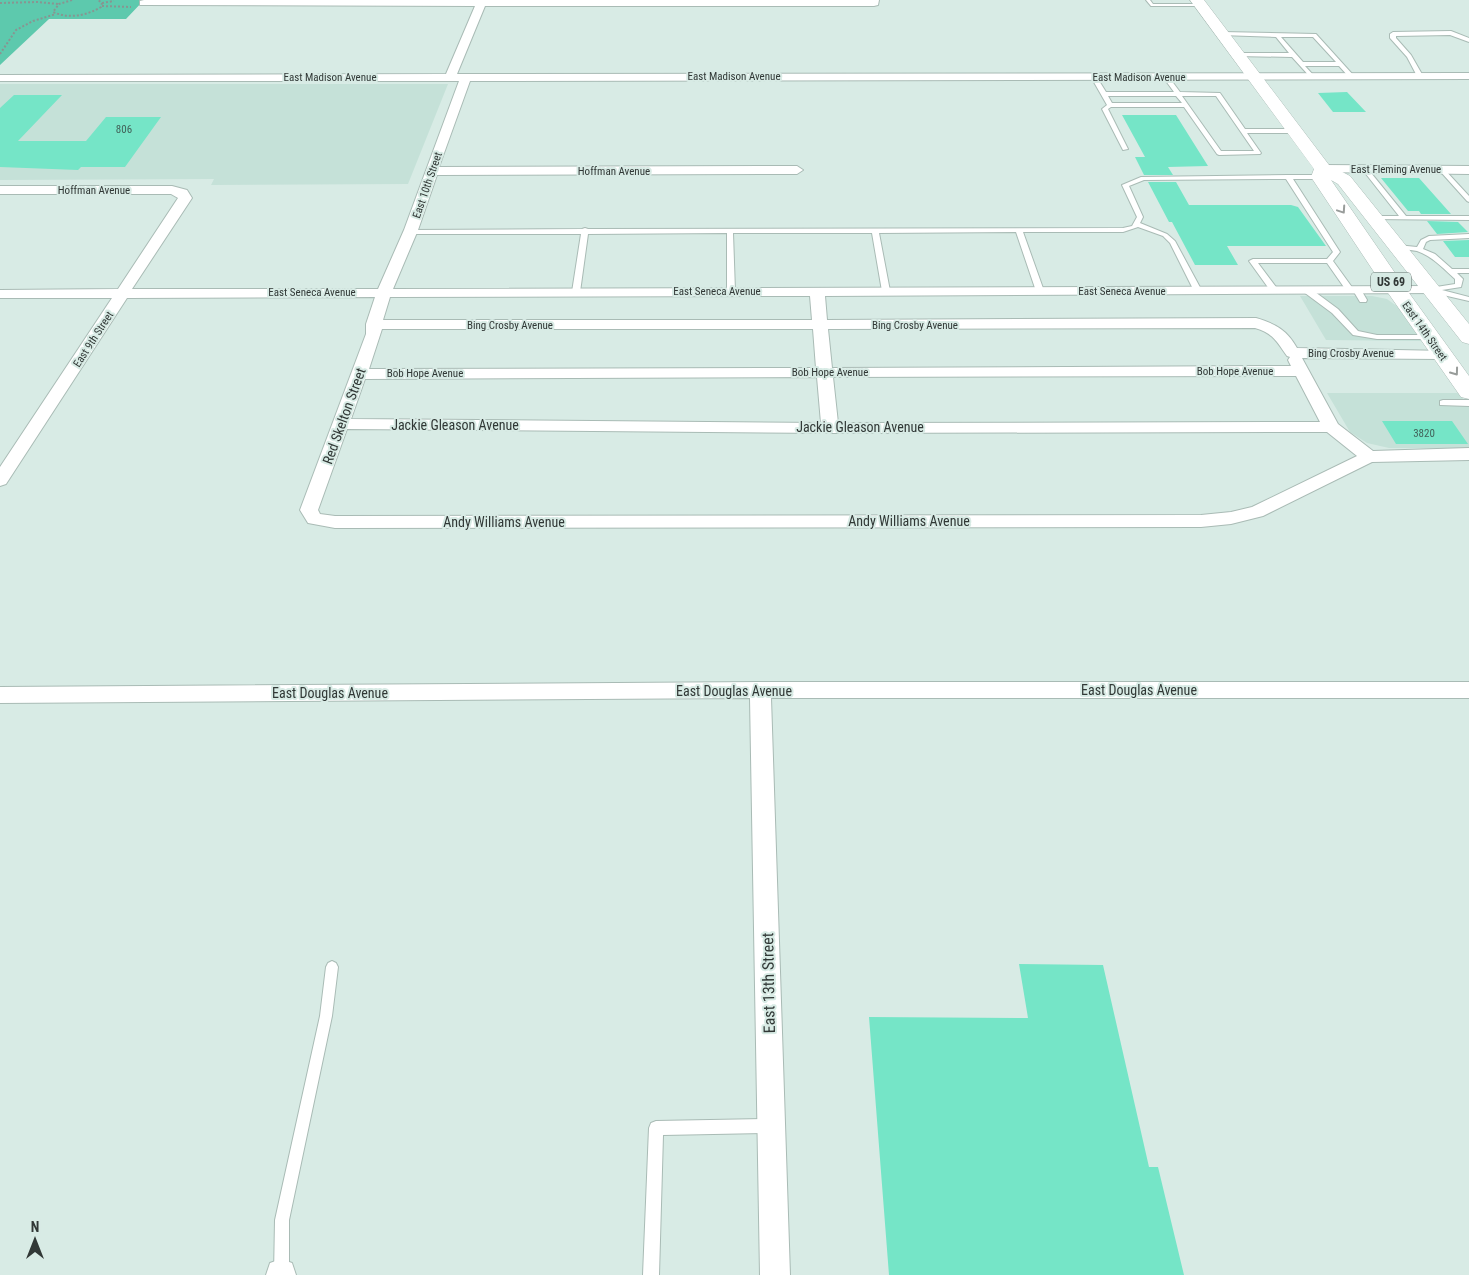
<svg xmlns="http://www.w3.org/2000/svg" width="1469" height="1275" viewBox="0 0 1469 1275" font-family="'Roboto Condensed',sans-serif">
	<rect width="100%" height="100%" fill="#d8ebe5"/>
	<path fill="#c5e1d8" d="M0 84H448L408 184 211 185 214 179 0 180Z
		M1300 296H1372L1387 299 1398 307 1422 341 1326 340Z
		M1327 393H1459L1469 407V448H1389L1367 443 1350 432Z"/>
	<path fill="#5dc9ad" d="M0 0H144L126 19H49L0 65Z"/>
	<path fill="#75e5c7" d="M1347 92 1366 112H1333L1318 93Z
		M14 95H62L18 141H86L106 117H161L125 167H81L78 170 0 167V108Z
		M1122 115H1176L1208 166 1168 167 1173 175H1144L1135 157H1145Z
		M1381 178H1419L1451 214H1421L1419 211H1408Z
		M1148 182H1176L1189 205H1291L1298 207 1326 246H1227L1238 265H1195L1172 222H1169Z
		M1427 221 1458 222 1468 232 1437 234Z
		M1469 240V257H1455L1443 241Z
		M1382 421H1452L1468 444H1396Z
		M1019 964 1103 965 1149 1167H1158L1184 1275H889L869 1017 1028 1018Z"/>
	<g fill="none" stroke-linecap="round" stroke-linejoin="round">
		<g stroke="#a9bbb5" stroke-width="2">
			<path id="service" d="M1146 0H1150L1153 4H1201L1203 5 1201 6H1151Z
				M1451 31 1469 38V42L1450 35 1396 36V38L1411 55 1423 76 1420 78 1417 76 1407 57 1390 38V34L1393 32Z
				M1222 32 1316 34 1354 76 1349 77 1339 66H1305L1315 77 1312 79 1292 57 1236 56 1235 55 1238 53H1289L1276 37 1220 35V33ZM1281 37H1313L1336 62H1303Z
				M1092 76H1096L1106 92H1174L1163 77 1168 76 1180 92 1220 93 1245 129H1295L1298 131 1295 133H1247L1261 153 1260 154 1219 155 1217 154 1184 107H1111L1108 109 1128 149 1123 150 1102 109 1107 105 1091 77ZM1108 96H1176L1182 103H1112ZM1182 96H1216L1254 151H1221Z
				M1365 167 1367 168 1406 216H1469V220L1372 219V217L1374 216H1399L1362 169Z
				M1440 169H1444L1469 196V202L1467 201 1440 171Z
				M1288 175H1320L1323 177 1320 179H1293L1340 252 1333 261 1354 290 1360 288 1367 300 1366 302H1360L1354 292 1348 293 1327 263H1258L1279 291 1275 293H1272L1249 261 1253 259H1327L1333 252 1286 179 1144 180 1129 186 1143 217 1140 223 1167 234 1175 241 1202 291 1198 293 1194 291 1170 243 1163 236 1138 227 1123 232H1023L1044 291 1040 293 1036 291 1016 232 879 233 890 291 886 293 882 291 872 233H733L735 291 731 293 727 291V233L588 234 580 292 576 294 572 292 581 234H410L407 232 410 230 582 229 585 228 588 229 1123 228 1132 226 1137 217 1122 185 1141 177Z
				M1469 234V238L1430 240 1426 242 1423 249 1435 254 1452 269H1469V273H1457L1463 279 1461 287 1442 290 1469 297V301L1430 292V288L1455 284V279C1444 269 1432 256 1417 251 1409 249 1400 251 1394 247L1397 245 1417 247 1421 240 1429 236Z
				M1305 289H1311L1338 309 1358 331 1377 335H1430L1434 337 1430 339H1377L1353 335 1332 313 1305 293Z
				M1443 400H1469V406L1440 405V401Z
				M332 961 336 963 338 967 332 1016 289 1220V1273L288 1275H274L275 1220 320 1016 326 967 328 963Z
				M770 1119 775 1121 777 1126 775 1131 770 1133 663 1135 659 1275H643L649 1128 651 1123 656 1121Z"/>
		</g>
		<g stroke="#a9bbb5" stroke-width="2">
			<path id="minor" d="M144 0H879L878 5 874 6H485L457 74 1469 73V79L470 81 439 167 797 166 803 170 797 174 437 175 418 230 393 289 1433 286 1438 287 1440 290 1438 293 825 296 827 320 1256 318C1276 324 1287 330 1297 348L1446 351 1449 354 1446 357 1441 359 1302 358 1338 424 1373 451 1469 448V460L1372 462 1263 516 1231 524 1201 527 335 528 308 523 300 510 366 334V324L375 297 127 298 6 484 0 486V467L112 298H0V290L118 289 178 198 171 194H0V186H172L187 190 192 198 132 289H378L404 230 459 81H0V75L446 74 475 6 140 5V1ZM810 296 812 320H383L390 297ZM1255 328C1273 333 1277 342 1287 356L1290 357 1288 360 1291 366 832 368 828 329ZM382 329H813L816 368 369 369ZM1296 376 1320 422 838 423 833 377ZM817 377 821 423 351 419 365 379ZM347 429 830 433 1327 432 1357 456 1252 507 1231 512 1201 515 335 516 320 514 318 510Z
				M1323 165 1469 166V174L1319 172 1317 169 1319 166Z
				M760 682H1469V698H771L790 1275H760L750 698 0 703V687Z
				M281 1259 292 1263 296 1275H266L270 1263Z"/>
		</g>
		<g stroke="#a9bbb5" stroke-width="1">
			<path id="primary" d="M1190 0H1204L1329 165 1350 176 1469 324V344L1462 342 1338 184 1331 180 1404 286 1469 376V399L1461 397 1386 290 1311 177 1314 169Z"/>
		</g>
		<path stroke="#889591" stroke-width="2" stroke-dasharray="2 2" stroke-linecap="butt" d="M72 0 59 4 53 12C69 19 86 16 101 7L102 3 98 0
			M0 3 37 2 58 4
			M102 3 114 1
			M102 6 131 7
			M0 54 16 30 33 21 56 14"/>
		<use href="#service" fill="#fff" fill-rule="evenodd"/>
		<use href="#minor" fill="#fff" fill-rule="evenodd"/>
		<use href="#primary" fill="#fff" fill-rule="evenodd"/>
	</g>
	<defs><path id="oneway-chevron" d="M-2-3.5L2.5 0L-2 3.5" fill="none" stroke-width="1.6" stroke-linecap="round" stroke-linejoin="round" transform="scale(1.25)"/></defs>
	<g stroke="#989c9a">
		<use href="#oneway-chevron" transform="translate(1342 210) rotate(56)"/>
		<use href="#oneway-chevron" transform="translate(1455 372) rotate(54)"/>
	</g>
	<g text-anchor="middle" stroke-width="4" stroke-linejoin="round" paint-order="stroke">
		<g font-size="11" fill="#313836" stroke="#d8ebe5">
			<text x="734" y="80">East Madison Avenue</text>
			<text x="330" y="81">East Madison Avenue</text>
			<text x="1139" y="81">East Madison Avenue</text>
			<text x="1396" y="173">East Fleming Avenue</text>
			<text x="614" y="175">Hoffman Avenue</text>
			<text transform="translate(427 185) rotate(-71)" y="4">East 10th Street</text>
			<text x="94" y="194">Hoffman Avenue</text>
			<text x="717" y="295">East Seneca Avenue</text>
			<text x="1122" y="295">East Seneca Avenue</text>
			<text x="312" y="296">East Seneca Avenue</text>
			<text x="510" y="329">Bing Crosby Avenue</text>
			<text x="915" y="329">Bing Crosby Avenue</text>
			<text transform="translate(1425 331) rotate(55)" y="4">East 14th Street</text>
			<text transform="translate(93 339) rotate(-57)" y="4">East 9th Street</text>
			<text x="1351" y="357">Bing Crosby Avenue</text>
			<text x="1235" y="375">Bob Hope Avenue</text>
			<text x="830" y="376">Bob Hope Avenue</text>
			<text x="425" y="377">Bob Hope Avenue</text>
		</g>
		<g font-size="11" fill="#42635a">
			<text x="124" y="133">806</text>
			<text x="1424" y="437">3820</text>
		</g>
		<rect fill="#d8ebe5" stroke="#636e6a" stroke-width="1" x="1371" y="272.5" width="40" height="19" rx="4"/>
		<g font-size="12" font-weight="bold" fill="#313836">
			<text x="1391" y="286">US 69</text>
		</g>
		<g font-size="14" fill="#313836" stroke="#d8ebe5">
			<text transform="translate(344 416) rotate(-70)" y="5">Red Skelton Street</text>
			<text x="455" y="430">Jackie Gleason Avenue</text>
			<text x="860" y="432">Jackie Gleason Avenue</text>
			<text x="909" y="526">Andy Williams Avenue</text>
			<text x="504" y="527">Andy Williams Avenue</text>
			<text x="1139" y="695">East Douglas Avenue</text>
			<text x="734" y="696">East Douglas Avenue</text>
			<text x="330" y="698">East Douglas Avenue</text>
		</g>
		<g font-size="16" fill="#313836" stroke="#d8ebe5">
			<text transform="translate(768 983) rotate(-91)" y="6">East 13th Street</text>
		</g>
	</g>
	<g transform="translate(35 1240)" stroke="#d8ebe5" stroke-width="4" paint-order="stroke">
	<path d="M0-4L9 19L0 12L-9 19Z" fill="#313836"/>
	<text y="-8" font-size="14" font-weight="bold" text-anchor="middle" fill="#313836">N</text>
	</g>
</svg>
